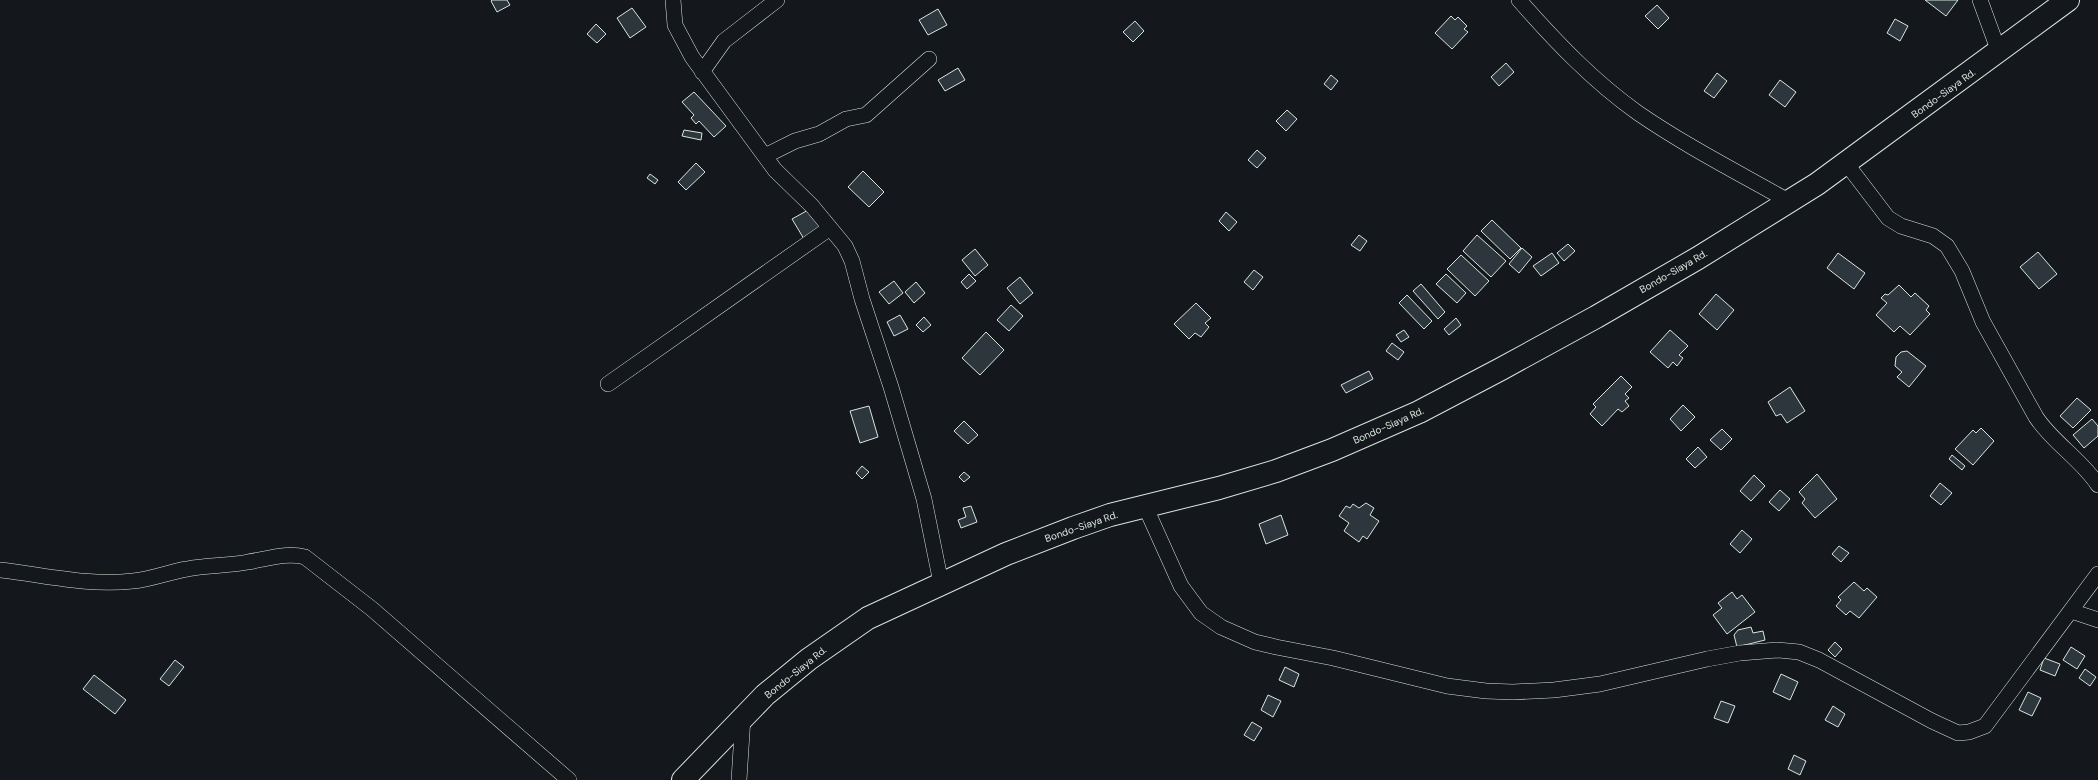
<svg xmlns="http://www.w3.org/2000/svg" width="2098" height="780" viewBox="0 0 2098 780" font-family="'DM Sans',sans-serif">
	<rect width="100%" height="100%" fill="#14181c"/>
	<path fill="#2c363c" stroke="#d8e6dc" d="M492 0H507L510 5 497 12 491 1Z
		M1925 0H1958L1946 16Z
		M1657 5 1669 18 1658 29 1645 16Z
		M632 8 646 27 630 38 617 18Z
		M938 9 947 25 928 35 919 20Z
		M1451 16 1455 20 1458 17 1467 26 1464 29 1468 32 1452 49 1435 33Z
		M1895 19 1908 26 1900 41 1887 33Z
		M1135 21 1144 31 1133 42 1123 32Z
		M596 24 606 34 597 43 587 34Z
		M1506 63 1514 72 1499 86 1491 77Z
		M958 68 965 80 945 91 938 80Z
		M1717 73 1727 81 1714 98 1704 91Z
		M1331 75 1338 81 1331 90 1324 84Z
		M1780 80 1796 92 1785 107 1769 95Z
		M694 92 726 126 714 137 699 121 696 124 691 118 694 115 682 102Z
		M1287 110 1297 119 1286 131 1276 121Z
		M684 130 702 133 701 140 682 136Z
		M1257 150 1266 158 1257 168 1248 160Z
		M696 163 705 172 686 190 678 182Z
		M863 171 884 192 869 207 848 187Z
		M650 174 658 180 655 184 647 178Z
		M810 209 822 229 804 239 792 219Z
		M1226 212 1237 222 1229 231 1219 221Z
		M1492 220 1521 248 1510 259 1481 231Z
		M1359 235 1367 241 1360 251 1351 245Z
		M1477 235 1506 261 1491 277 1463 251Z
		M1568 244 1575 251 1564 261 1557 253Z
		M1522 248 1532 257 1519 273 1509 264Z
		M975 249 988 265 975 276 962 260Z
		M2038 252 2057 274 2039 289 2020 267Z
		M1552 253 1559 263 1541 276 1533 266Z
		M1838 253 1865 273 1854 289 1827 268Z
		M1461 255 1489 281 1475 296 1447 269Z
		M1254 270 1263 277 1253 290 1244 282Z
		M969 274 976 281 967 289 961 282Z
		M1446 274 1466 293 1457 303 1436 284Z
		M1020 277 1033 293 1020 304 1007 288Z
		M894 281 903 293 889 304 879 292Z
		M916 282 925 293 914 303 905 292Z
		M1421 284 1445 312 1438 319 1413 291Z
		M1899 285 1911 297 1915 293 1929 306 1926 310 1930 314 1910 335 1900 326 1894 332 1876 315 1887 303 1881 298 1885 294 1888 295Z
		M1716 294 1734 310 1717 330 1699 314Z
		M1407 295 1432 321 1424 329 1399 303Z
		M1196 303 1211 318 1205 323 1209 327 1201 337 1195 333 1189 339 1174 324Z
		M1011 305 1023 316 1009 331 997 320Z
		M900 315 908 329 894 336 887 322Z
		M924 317 931 325 923 332 916 325Z
		M1456 318 1461 325 1449 335 1444 329Z
		M1404 330 1409 337 1401 342 1396 335Z
		M1670 330 1688 346 1679 355 1683 358 1677 366 1673 362 1668 368 1650 352Z
		M986 332 1004 350 980 375 962 358Z
		M1392 343 1404 352 1398 360 1386 351Z
		M1907 351 1926 366 1909 387 1897 377 1902 372 1895 366 1896 357 1901 352Z
		M1369 371 1373 379 1346 393 1341 385Z
		M1621 376 1632 387 1625 394 1629 398 1625 401 1629 406 1622 412 1618 409 1602 426 1590 414 1596 407 1593 404Z
		M1790 387 1805 411 1787 423 1781 414 1776 416 1768 402Z
		M2077 398 2091 410 2073 428 2060 416Z
		M1683 405 1695 417 1681 431 1670 419Z
		M869 406 878 437 860 443 850 411Z
		M2092 419 2098 426V436L2084 448 2073 435Z
		M964 421 978 435 968 444 954 431Z
		M1981 428 1994 441 1973 465 1955 449 1973 430 1976 433Z
		M1722 429 1732 439 1721 450 1710 440Z
		M1698 447 1707 457 1695 468 1686 459Z
		M1952 455 1965 466 1962 470 1949 459Z
		M862 466 869 472 862 479 856 473Z
		M964 472 970 477 964 482 959 477Z
		M1817 474 1837 499 1815 518 1802 503 1805 499 1799 492Z
		M1754 475 1765 486 1751 501 1740 491Z
		M1940 483 1952 493 1941 505 1930 496Z
		M1780 490 1790 499 1779 511 1769 502Z
		M1366 503 1374 508 1370 515 1379 521 1367 539 1363 536 1359 542 1344 531 1349 523 1339 516 1346 506 1350 508 1353 504 1359 508Z
		M971 506 977 522 961 528 958 520 966 517 963 508Z
		M1281 515 1288 535 1266 544 1259 524Z
		M1742 530 1752 539 1740 553 1730 544Z
		M1839 546 1849 553 1841 562 1832 554Z
		M1854 582 1864 591 1867 588 1877 597 1859 618 1850 611 1846 615 1836 606 1841 600 1838 597Z
		M1732 592 1737 599 1742 595 1755 612 1727 634 1713 615 1722 608 1718 603Z
		M1751 627 1753 633 1763 631 1765 640 1737 647 1734 635 1738 630Z
		M1835 642 1842 649 1835 657 1828 650Z
		M2071 647 2085 656 2077 669 2063 660Z
		M2044 658 2060 664 2055 676 2040 670Z
		M175 660 184 667 169 686 160 679Z
		M1285 667 1299 674 1294 687 1279 680Z
		M2085 669 2096 677 2090 686 2079 678Z
		M1781 674 1798 682 1790 700 1773 692Z
		M94 675 126 700 115 714 83 689Z
		M2028 692 2041 698 2032 716 2019 710Z
		M1268 695 1281 701 1273 717 1261 710Z
		M1721 701 1735 706 1728 723 1714 718Z
		M1833 706 1845 714 1838 727 1825 720Z
		M1252 722 1262 728 1254 741 1244 735Z
		M1794 755 1806 761 1800 775 1788 769Z"/>
	<g fill="none" stroke-linecap="round" stroke-linejoin="round">
		<g stroke="#d8e6dc" stroke-width="16">
			<path id="minor" d="M673 0 675 25 692 57 775 170 812 206 845 246 852 261 862 299 891 387 924 499 941 583
				M1519 0C1555 41 1593 81 1638 113 1686 146 1739 173 1790 202
				M1980 0 1999 52
				M702 72 724 41 777 0
				M765 156 795 141 819 134 846 119 866 115 929 59
				M1846 163 1888 218 1901 226 1933 236 1947 246 1962 271 1983 322 2036 417C2053 443 2081 459 2098 485
				M608 384 830 228
				M1145 506 1181 586 1201 613 1221 627 1255 642 1276 647 1333 658 1447 686 1486 691 1513 692 1554 690 1600 684 1707 659 1740 653 1777 650 1799 652 1819 660 1932 721 1958 733 1969 732 1985 726 2098 574
				M0 570C45 575 87 586 133 581 152 579 169 572 187 569 207 565 228 566 248 562 267 559 286 552 305 557L372 609 569 780
				M2071 611 2098 620
				M739 780 743 717"/>
		</g>
		<g stroke="#d8e6dc" stroke-width="24">
			<path id="trunk" d="M683 780 765 695 809 659 868 618 1006 554 1073 528 1110 515 1219 488 1276 471 1332 450 1419 412 1501 369 1596 317 1698 258 1817 184 2068 0"/>
		</g>
		<use href="#minor" stroke="#14181c" stroke-width="15"/>
		<use href="#trunk" stroke="#14181c" stroke-width="22"/>
	</g>
	<g text-anchor="middle" stroke-width="3" stroke-linejoin="round" paint-order="stroke">
		<g font-size="10" fill="#d8e6dc" stroke="#14181c">
			<text transform="translate(1943 93) rotate(-36)" y="4">Bondo-Siaya Rd.</text>
			<text transform="translate(1673 271) rotate(-30)" y="4">Bondo-Siaya Rd.</text>
			<text transform="translate(1388 425) rotate(-24)" y="4">Bondo-Siaya Rd.</text>
			<text transform="translate(1081 526) rotate(-19)" y="4">Bondo-Siaya Rd.</text>
			<text transform="translate(795 672) rotate(-39)" y="4">Bondo-Siaya Rd.</text>
		</g>
	</g>
</svg>
